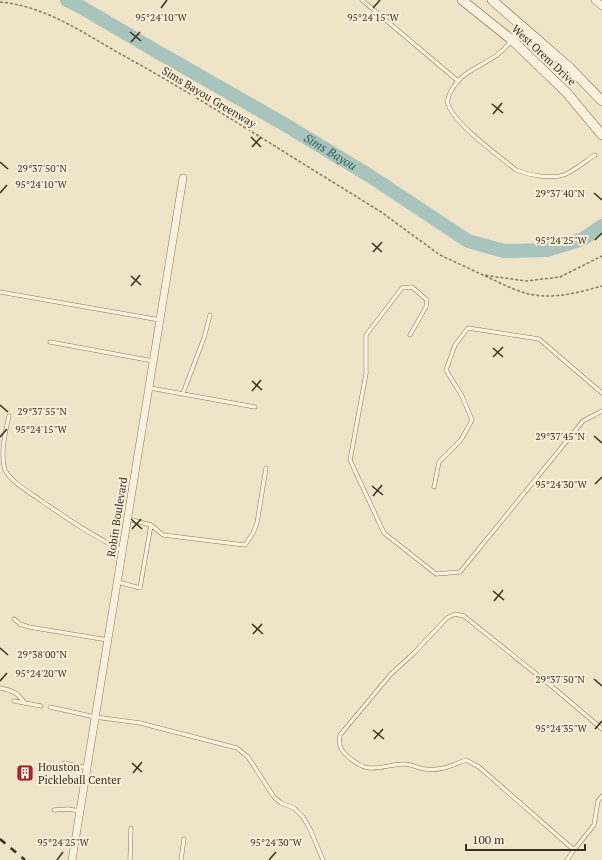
<svg xmlns="http://www.w3.org/2000/svg" width="602" height="860" viewBox="0 0 602 860" font-family="'PT Serif',serif">
	<rect width="100%" height="100%" fill="#f0e4c8"/>
	<g fill="none" stroke-linecap="round" stroke-linejoin="round">
		<path stroke="#a9c4bc" stroke-width="14" id="s1" d="M67 0 81 7 156 51 284 124 370 176 468 241 504 251 547 250 583 239 602 226"/>
		<g stroke="#8d765c" stroke-width="4.5">
			<path id="service" d="M362 0 458 81
				M511 41C496 61 479 63 462 77 456 82 446 96 448 104 453 123 499 156 516 170 529 175 552 180 566 174 576 169 586 161 595 155
				M0 292 160 320
				M410 335 426 307 427 300 412 287 402 288 366 335V374L350 460 384 533 436 574 460 572 583 421 602 411
				M50 342 153 361
				M150 388 255 407
				M183 393 204 338 210 315
				M9 416C5 433 0 454 5 470 11 482 32 494 43 502 68 519 94 537 122 550
				M434 487 439 462 461 440 472 420 462 396 446 370 455 345 468 328 539 339 602 393
				M151 525 163 535 245 545 253 533 257 523 266 468
				M118 582 140 588 151 525 128 519
				M14 619 20 624 29 627 108 640
				M0 688C14 691 16 692 25 703
				M14 701 41 706
				M50 707 95 717 140 723 237 748 248 757 274 797 281 803 294 808 303 817 310 829 323 860
				M64 763 87 768
				M54 810 68 809 80 811
				M574 850 594 825 598 801 602 796
				M130 860 131 828
				M181 860 184 839
				M567 860 574 850 479 767 466 760C450 766 442 771 425 769 417 768 411 764 404 764 392 764 381 769 370 768 361 768 347 757 342 750 339 745 339 740 340 735L391 674 414 653 447 618 455 614 464 616 555 689 602 729"/>
		</g>
		<g stroke="#8d765c" stroke-width="8">
			<path id="minor" d="M595 0 602 6
				M512 40 523 26
				M72 860 183 178"/>
		</g>
		<g stroke="#6f573f" stroke-width="10">
			<path id="secondary" d="M462 0 512 40 567 93 602 135
				M492 0 569 67 602 101"/>
		</g>
		<path stroke="#8d765c" stroke-width="1.5" stroke-dasharray="3 2" stroke-linecap="butt" d="M0 2C47 6 86 35 126 57 202 99 275 147 349 192L381 212 440 255 483 275 526 281 560 277 602 256
			M485 276C497 281 509 288 522 292 548 301 577 293 602 286"/>
		<use href="#service" stroke="#faf1dc" stroke-width="3.5"/>
		<use href="#minor" stroke="#faf1dc" stroke-width="7"/>
		<use href="#secondary" stroke="#faf1dc" stroke-width="9"/>
		<path stroke="#3d2e20" stroke-width="2.5" stroke-dasharray="7 7" stroke-linecap="butt" d="M0 839 25 860"/>
	</g>
	<path fill="none" stroke="#3d2e20" stroke-width="1.5" d="M161 8 167 0M373 8 380 0M130 32 141 41M131 42 140 32M492 104 503 113M493 114 502 103M251 137 261 147M252 147 261 137M0 162 8 169M0 193 7 185M594 193 602 200M595 240 602 233M372 243 382 252M373 252 382 242M131 276 141 285M131 286 140 275M493 348 503 357M493 357 503 347M252 381 262 390M252 391 261 380M0 405 8 412M594 436 602 443M0 437 7 429M595 484 602 477M372 486 383 495M373 496 382 485M131 519 142 529M132 529 141 519M493 591 504 600M494 601 503 590M252 624 263 634M253 634 262 624M0 648 8 655M594 679 602 686M0 681 7 673M595 729 602 721M373 730 384 739M374 739 383 729M132 763 142 772M133 773 142 762M57 860 63 852M269 860 276 852"/>
	<defs>
		<g id="building-square" transform="scale(0.9)"><rect x="-9" y="-9" width="18" height="18" rx="4" fill="#9e2a2b" stroke="#f7eed8"/><path d="M-4-6H4V6H1V3H-1V6H-4ZM-2.5-4.3h1.7v1.8h-1.7ZM.8-4.3h1.7v1.8H.8ZM-2.5-1h1.7V.8h-1.7ZM.8-1h1.7V.8H.8Z" fill="#fff"/></g>
	</defs>
	<g fill-rule="evenodd">
		<use href="#building-square" x="25" y="773"/>
	</g>
	<g text-anchor="middle" stroke-width="4" stroke-linejoin="round" paint-order="stroke">
		<g font-size="11" fill="#3d2e20" stroke="#f7eed8">
			<text transform="translate(544 55) rotate(43)" y="4">West Orem Drive</text>
			<text transform="translate(209 97) rotate(31)" y="4">Sims Bayou Greenway</text>
			<text transform="translate(117 517) rotate(-81)" y="4">Robin Boulevard</text>
		</g>
		<g font-size="11" fill="#3d2e20" stroke="#f7eed8" text-anchor="start">
			<text x="38" y="771">Houston<tspan x="38" dy="13">Pickleball Center</tspan></text>
		</g>
		<g font-size="12" font-style="italic" fill="#2f5d5a" stroke="#f7eed8">
			<text dy="4" stroke="none"><textPath href="#s1" startOffset="304">Sims Bayou</textPath></text>
		</g>
	</g>
	<g font-size="10" text-anchor="middle" fill="#3d2e20" stroke="#f7eed8" stroke-width="4" stroke-linejoin="round" paint-order="stroke">
		<text x="161" y="21">95°24'10"W</text>
		<text x="373" y="21">95°24'15"W</text>
		<text x="42" y="172">29°37'50"N</text>
		<text x="41" y="188">95°24'10"W</text>
		<text x="560" y="197">29°37'40"N</text>
		<text x="561" y="244">95°24'25"W</text>
		<text x="42" y="415">29°37'55"N</text>
		<text x="41" y="433">95°24'15"W</text>
		<text x="560" y="440">29°37'45"N</text>
		<text x="561" y="488">95°24'30"W</text>
		<text x="42" y="658">29°38'00"N</text>
		<text x="41" y="677">95°24'20"W</text>
		<text x="560" y="683">29°37'50"N</text>
		<text x="561" y="732">95°24'35"W</text>
		<text x="63" y="846">95°24'25"W</text>
		<text x="276" y="846">95°24'30"W</text>
	</g>
	<path d="M466 844v6h119v-6" fill="none" stroke="#3d2e20" stroke-width="2"/>
	<text x="472" y="844" font-size="12" fill="#3d2e20" stroke="#f7eed8" stroke-width="3" paint-order="stroke">100 m</text>
</svg>
